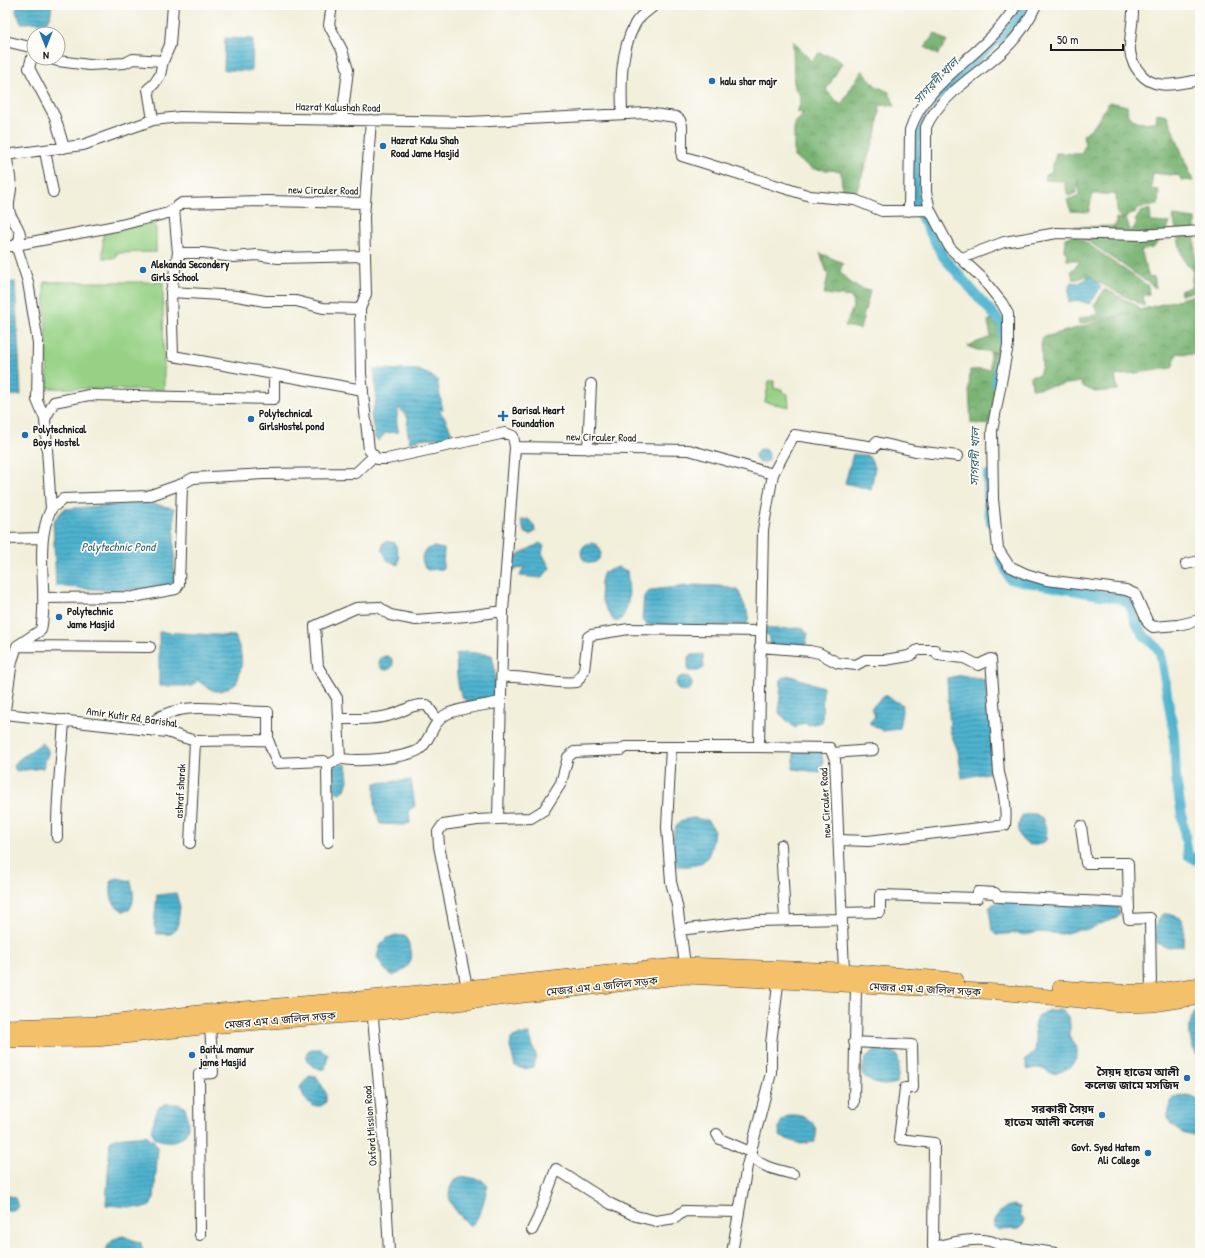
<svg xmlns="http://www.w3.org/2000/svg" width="1205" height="1258" viewBox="0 0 1205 1258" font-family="'Patrick Hand','Noto Sans Bengali',sans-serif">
	<defs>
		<pattern id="forest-crowns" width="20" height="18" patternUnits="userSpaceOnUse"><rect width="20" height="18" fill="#78b372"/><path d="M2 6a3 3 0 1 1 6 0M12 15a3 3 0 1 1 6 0" fill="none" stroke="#62915d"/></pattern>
		<pattern id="water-rules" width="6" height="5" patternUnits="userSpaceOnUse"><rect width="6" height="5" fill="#50b3cf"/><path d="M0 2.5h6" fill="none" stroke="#4291a7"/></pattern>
	</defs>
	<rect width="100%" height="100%" fill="#fdfcf7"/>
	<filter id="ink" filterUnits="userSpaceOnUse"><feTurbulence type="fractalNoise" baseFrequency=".025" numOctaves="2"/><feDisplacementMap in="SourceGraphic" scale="8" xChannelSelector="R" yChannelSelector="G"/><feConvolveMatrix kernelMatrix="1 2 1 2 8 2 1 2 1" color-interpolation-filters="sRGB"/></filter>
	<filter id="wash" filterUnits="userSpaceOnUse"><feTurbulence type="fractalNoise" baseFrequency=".012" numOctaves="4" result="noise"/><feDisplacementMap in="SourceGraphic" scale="16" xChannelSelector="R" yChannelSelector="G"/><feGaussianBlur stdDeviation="0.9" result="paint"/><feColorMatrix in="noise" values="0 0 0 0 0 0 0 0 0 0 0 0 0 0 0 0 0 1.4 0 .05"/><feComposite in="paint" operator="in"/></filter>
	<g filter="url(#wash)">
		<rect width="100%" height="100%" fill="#f2efdb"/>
		<path fill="#96d185" stroke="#597650" d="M156 218V252L116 253V258H103V230Z
			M44 282H163L164 390 48 388Z
			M769 381H774V389H782V392L788 395 789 407 765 402Z"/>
		<path fill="url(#forest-crowns)" stroke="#4a6847" d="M935 33 947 41 938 55 925 47Z
			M793 41 811 61 819 53 835 57 842 63 826 90 841 105 862 70 876 86 889 92 895 106 880 105 877 131 855 196 842 193 841 171 813 169 794 157V124L801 117 802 113 797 112C802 101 802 96 794 87Z
			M1109 102 1127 106 1128 116 1139 123 1156 122 1157 113 1167 115 1193 181 1181 180 1180 176 1153 173 1151 189 1159 190 1158 205 1138 208 1134 214H1128L1126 219 1131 232 1137 223 1135 221 1141 212 1150 209 1151 222 1170 223 1164 236 1153 248 1145 249 1141 251 1149 278 1154 277 1156 288 1075 232V227L1116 226V218L1124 219 1117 214 1116 194H1092L1089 212 1071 211 1067 200 1079 195 1078 179 1076 193 1068 196 1064 181 1045 180V175L1051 173 1056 153 1081 154 1085 145 1083 135 1095 125Z
			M1173 216 1195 219V291L1181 295 1180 291 1191 287 1193 270 1183 260Z
			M1075 235 1148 286 1149 294 1143 296 1144 306 1086 276 1078 279H1073L1071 271 1079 263 1077 260H1067L1068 253 1064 251 1065 238Z
			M820 253 843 263 840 271C846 281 858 289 870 291L860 329 845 326 853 308 852 297 824 294 828 275Z
			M1105 289 1138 306 1140 310 1195 295 1196 355 1177 353 1172 368 1115 376 1118 390 1095 392 1082 386 1081 382 1032 389 1031 376 1039 375 1042 365 1041 338 1130 313 1079 324 1078 319 1099 314 1094 305Z
			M991 319 1002 332V353L989 425 971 423 969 389 970 370 990 369V353L997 352 977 350 967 346 991 337 988 321Z"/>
		<path fill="url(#water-rules)" stroke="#366876" d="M17 5H52L50 18 46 22 21 23 16 12Z
			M225 38 253 39 252 71 224 70Z
			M1091 276 1101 287 1090 304 1077 300 1069 303V287L1072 282 1079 283Z
			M15 282 21 395 5 396V283Z
			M373 369 418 370 430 375 437 380 443 411 440 408V412L445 418 452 433C441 443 424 433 410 444L407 428 408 418 399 408C396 415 396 425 399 432L386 433 378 441 375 438 371 415 376 400 375 375Z
			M755 456a7 7 0 1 1 14 0a7 7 0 1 1-14 0Z
			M853 454 868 455 875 467 871 490 845 483Z
			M143 502 174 508V582L167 586 115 591 56 586 53 521 64 509Z
			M528 519C533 523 535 526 535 532L530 535 524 532 521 520Z
			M387 541 395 543 399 558 398 565 387 560 382 549 383 543Z
			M540 543 544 546 542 553 550 568 542 578 520 576 524 566 513 571 512 562 516 556Z
			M581 553a10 10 0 1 1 20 0a10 10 0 1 1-20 0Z
			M433 547 444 549 443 569 427 570C422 563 420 558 425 550Z
			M618 567 627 571C629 589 632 607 619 621H614C603 606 596 590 604 572Z
			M695 585 719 586 738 590 749 616 747 625 660 627 646 624 642 619 644 596 651 590Z
			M767 627 773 629 802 628 805 630 804 632 808 633 805 648 771 646 769 635 764 634V630Z
			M159 632 235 636C243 655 244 665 236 684 216 695 215 693 197 680L193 686H159Z
			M466 652 492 655 495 670 494 698 469 704C455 694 457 669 456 654Z
			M703 654 704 668 698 671H688V657L691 655Z
			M379 663a7 7 0 1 1 14 0a7 7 0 1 1-14 0Z
			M788 675 823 687 822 722 810 725 803 723 795 728 779 713 781 679Z
			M962 675 985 680 996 763 993 772 962 778 958 752 950 731 947 678Z
			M676 684a8 8 0 1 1 16 0a8 8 0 1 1-16 0Z
			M884 695 903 705 899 729 883 731 869 723 875 716 871 708Z
			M42 743C54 752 45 756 43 768L16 771 14 766 18 760Z
			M794 751H821L823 762 820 772 793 769Z
			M337 763 346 764 348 780 345 790 339 793 330 787 329 770Z
			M411 780 415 806 409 810 410 823 403 825 380 824 375 806V783Z
			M1028 814H1036L1043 819 1047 832 1046 840C1027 855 1011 834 1022 816Z
			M693 818 707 820 714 829C711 857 708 868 677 866 671 855 670 830 681 821 684 819 689 819 693 818Z
			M117 878 131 881C133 891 136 901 129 910L123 911C109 902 112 898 110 882Z
			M176 893 180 907 177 929 171 934H157L154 925 157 895Z
			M1004 901 1118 907 1120 914 1117 918 1097 925 1089 930H1077L1063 934 1039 932 1025 935 1015 933 996 935 992 931 989 908 993 904Z
			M1163 914H1170L1182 919 1184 928 1183 946 1166 947 1157 943C1155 934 1153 920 1163 914Z
			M396 935 405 936C416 955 414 967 393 976L385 970 377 957C380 944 382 939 396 935Z
			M1049 1010H1062C1068 1015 1071 1021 1070 1029 1070 1031 1068 1034 1069 1036 1070 1039 1074 1043 1076 1046 1082 1062 1066 1071 1053 1074 1044 1070 1039 1065 1028 1070L1025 1060 1035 1051 1036 1042 1034 1026 1037 1017Z
			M1195 1011H1200V1059C1189 1048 1186 1023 1195 1011Z
			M529 1034 537 1058 533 1067 524 1069 515 1066 510 1047 511 1038 518 1035Z
			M881 1047C904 1050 899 1065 897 1083 885 1087 873 1085 863 1076 862 1059 866 1054 881 1047Z
			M311 1049H321L328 1055 325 1069C315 1071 305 1063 307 1052Z
			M309 1076 317 1077 326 1093V1102L321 1106H312L305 1099 300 1087Z
			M1188 1096 1199 1100C1201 1111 1202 1126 1195 1135 1185 1137 1169 1127 1168 1116 1167 1109 1171 1102 1174 1097Z
			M165 1104H178L185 1107C186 1113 189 1121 188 1126 186 1143 166 1144 155 1138L151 1130 158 1108Z
			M791 1115C807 1114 822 1126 814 1142L801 1144 781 1137C776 1127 781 1118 791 1115Z
			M146 1135 154 1141 158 1148 154 1198 150 1206 143 1208 106 1205 110 1142 114 1138Z
			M467 1177 482 1180 488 1186C484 1198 481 1219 470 1226 457 1212 440 1199 455 1179Z
			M5 1194 15 1198 18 1207 13 1210H5Z
			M1014 1205 1020 1207V1215L1024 1220 1023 1225 1019 1229 999 1230 994 1227C994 1214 1003 1207 1014 1205Z
			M123 1236 141 1243 143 1253H105C108 1243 113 1238 123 1236Z"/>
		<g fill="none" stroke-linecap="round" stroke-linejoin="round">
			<path stroke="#50b3cf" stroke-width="10" d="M996 383 1003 345V325L944 258 914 203 916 131 921 115 940 93 1013 25 1025 5
				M988 475V503L991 522
				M1000 557 1010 579 1122 599 1130 605C1133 615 1136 626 1143 634 1148 641 1155 644 1160 652L1174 734 1176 778 1188 855 1196 860 1200 859"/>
		</g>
	</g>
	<g filter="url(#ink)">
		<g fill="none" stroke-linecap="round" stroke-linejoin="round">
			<g stroke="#3c3c39" stroke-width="12">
				<path id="minor" d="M332 5 329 25 342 50 348 70 342 119
					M1036 5C1028 23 1017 38 1002 52 978 74 939 96 926 127V192L930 210 950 248 982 278 1002 303 1008 314V345L992 431 993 499 998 549 1009 566 1026 574 1046 580 1126 590 1135 594 1148 623 1153 627 1178 625 1200 620
					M1133 5C1134 21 1129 36 1130 51 1131 60 1134 66 1140 73 1155 92 1179 83 1200 80
					M5 41 34 48
					M34 50 29 68 55 117 64 148
					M48 58 58 61 89 65 125 63 133 59 163 61
					M622 113C621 83 620 52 635 24 639 16 648 11 655 5
					M153 120 148 89 154 84 160 75 163 61 170 45 173 5
					M45 151 53 192
					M5 155 83 145 153 120 180 117 469 122 646 113 676 117 680 120 682 126V156L810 196 855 200 882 211 930 210
					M365 203 371 120
					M174 209 178 253H202L234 257 257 255 278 258 365 256
					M909 211 910 130C927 77 989 54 1016 5
					M5 247 121 225 168 213 182 203 266 201 365 203 364 217 366 294 360 309 361 374 369 450 377 459H387L505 433 513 436 515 447 689 450 773 474 763 530 759 747 830 748 835 759 844 971
					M178 253 171 292 173 356 363 390
					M962 258 1004 242 1057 233 1141 235 1200 231
					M171 292 237 296 265 301H296L323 308 360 309
					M45 419 54 402 89 395 274 399V374
					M588 449 591 384
					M773 474 794 435 875 447 876 442 915 451 958 456
					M51 509 63 499 148 496 182 484 193 478 264 474 356 473 374 456
					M5 539 43 538
					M1186 564 1200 561
					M43 598 133 597 176 589 179 584 182 484
					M17 646 150 647
					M760 647 810 651 819 653 838 663 856 665 865 660H885L909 656 918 650H935L938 655 964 658 978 665 991 659 999 773C1004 790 1007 807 1005 825L868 841 839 840
					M502 677C527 675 552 685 577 682L584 670 588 637 591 635 629 629 760 631
					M5 710 12 661 17 646 41 630C49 591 33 546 51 509L45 419 37 400 38 343 28 282 16 245C26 234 15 225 10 214 7 205 10 198 11 189 11 178 8 166 6 155
					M5 714 167 732 195 741 268 740 277 763 324 761 327 766 340 758C353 763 411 758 421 748 431 738 433 721 447 714 459 708 487 705 501 702
					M338 719C356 719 377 720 394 714 407 710 411 704 427 705L438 721
					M145 730C150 725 156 719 161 716 195 700 233 713 268 712V740
					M671 747 667 827 671 882 677 905 685 965
					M832 753 873 750
					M340 758 337 698 318 667 315 626 356 608 379 607 390 615 416 620 467 616 503 611
					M327 766 328 842
					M498 819 531 818 544 810 561 783 568 757 574 752 621 750 625 747H759
					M1081 826 1086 863H1128L1129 909
					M57 837C56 797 62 759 64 720
					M190 843 195 741
					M781 845 785 920
					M842 913 880 912V895L977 898 978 892 995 893 998 897 1127 903 1129 919 1150 918 1151 992
					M680 930 753 921 842 919
					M468 993 439 846 438 832 443 825 477 820 498 819 503 611 515 447
					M372 1008 382 1117 389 1253
					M854 1042 912 1045 913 1088H905L899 1139 934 1143 933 1247C950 1243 984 1234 999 1245L1056 1253
					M854 1103 856 985
					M717 1134 720 1139 750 1152C757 1167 778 1170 793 1174
					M532 1230 538 1218 556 1169 611 1204 636 1216 656 1221 675 1218 684 1211 739 1212
					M200 1235 199 1074 213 1073 210 1026
					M732 1253 747 1166 771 1073V1044L779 976"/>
			</g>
			<g stroke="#3c3c39" stroke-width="16">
				<path id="primary" d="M1060 988 1118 992H1151L1200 985
					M5 1027 100 1024 208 1012 371 998 685 965 844 971 956 980
					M5 1040 97 1039 210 1026 372 1013 686 976 999 992 1130 1005 1153 1004 1200 997"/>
			</g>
			<use href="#minor" stroke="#fff" stroke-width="10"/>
			<use href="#primary" stroke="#f4c16a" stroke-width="15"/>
		</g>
	</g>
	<g fill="#1f6fb2" stroke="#fdfcf7" stroke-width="1.5">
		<circle cx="712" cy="81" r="4"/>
		<circle cx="383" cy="146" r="4"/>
		<circle cx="143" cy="270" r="4"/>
		<path d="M501 410h4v4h4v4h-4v4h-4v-4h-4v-4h4z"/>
		<circle cx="251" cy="419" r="4"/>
		<circle cx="25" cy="435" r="4"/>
		<circle cx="59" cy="617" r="4"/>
		<circle cx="192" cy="1055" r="4"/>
		<circle cx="1187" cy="1078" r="4"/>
		<circle cx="1102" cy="1115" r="4"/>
		<circle cx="1148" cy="1153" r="4"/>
	</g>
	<g text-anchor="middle" stroke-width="3.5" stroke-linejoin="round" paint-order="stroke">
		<g font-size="11" font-weight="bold" fill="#1c1c1c" stroke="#fdfcf7" text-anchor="start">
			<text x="720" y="85">kalu shar majr</text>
			<text x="391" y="144">Hazrat Kalu Shah<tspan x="391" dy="13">Road Jame Masjid</tspan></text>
			<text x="151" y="268">Alekanda Secondery<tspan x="151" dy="13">Girls School</tspan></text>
			<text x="512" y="414">Barisal Heart<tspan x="512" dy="13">Foundation</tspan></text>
			<text x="259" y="417">Polytechnical<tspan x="259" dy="13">GirlsHostel pond</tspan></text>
			<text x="33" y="433">Polytechnical<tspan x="33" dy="13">Boys Hostel</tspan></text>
			<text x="67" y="615">Polytechnic<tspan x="67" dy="13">Jame Masjid</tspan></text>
			<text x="200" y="1053">Baitul mamur<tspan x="200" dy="13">jame Masjid</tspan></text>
			<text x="1179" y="1076" text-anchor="end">সৈয়দ হাতেম আলী<tspan x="1179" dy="13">কলেজ জামে মসজিদ</tspan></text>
			<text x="1094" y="1113" text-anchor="end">সরকারী সৈয়দ<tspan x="1094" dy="13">হাতেম আলী কলেজ</tspan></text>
			<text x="1140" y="1151" text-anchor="end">Govt. Syed Hatem<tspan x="1140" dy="13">Ali College</tspan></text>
		</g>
		<g font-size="11" fill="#1c1c1c" stroke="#fdfcf7">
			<text transform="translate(338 107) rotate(1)" y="4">Hazrat Kalushah Road</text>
			<text transform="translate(323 190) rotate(1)" y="4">new Circuler Road</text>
			<text transform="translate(601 437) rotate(1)" y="4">new Circuler Road</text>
			<text transform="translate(132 717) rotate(8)" y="4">Amir Kutir Rd, Barishal</text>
			<text transform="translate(180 791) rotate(-87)" y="4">ashraf sharak</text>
			<text transform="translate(825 803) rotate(-93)" y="4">new Circuler Road</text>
			<text transform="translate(602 986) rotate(-6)" y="4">মেজর এম এ জলিল সড়ক</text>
			<text transform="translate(925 989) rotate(3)" y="4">মেজর এম এ জলিল সড়ক</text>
			<text transform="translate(280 1020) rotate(-5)" y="4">মেজর এম এ জলিল সড়ক</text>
			<text transform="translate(370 1126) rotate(-94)" y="4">Oxford Mission Road</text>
		</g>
		<g font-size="12" font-style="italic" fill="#33606d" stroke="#fdfcf7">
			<text transform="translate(936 81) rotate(-46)" y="4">সাগরদী খাল</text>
			<text transform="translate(975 457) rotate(-89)" y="4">সাগরদী খাল</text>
			<text x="118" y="551">Polytechnic Pond</text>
		</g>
	</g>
	<rect width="1205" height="1258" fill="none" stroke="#fdfcf7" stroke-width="20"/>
	<g transform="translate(46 46) rotate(180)"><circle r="19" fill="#fdfcf7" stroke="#a3a29f"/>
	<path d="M0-3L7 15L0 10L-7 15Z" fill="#1f6fb2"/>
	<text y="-6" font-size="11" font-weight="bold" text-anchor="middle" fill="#1c1c1c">N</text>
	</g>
	<path d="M1051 44v6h72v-6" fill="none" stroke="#1c1c1c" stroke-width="2"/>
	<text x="1057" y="44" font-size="12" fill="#1c1c1c" stroke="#fdfcf7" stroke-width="3" paint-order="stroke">50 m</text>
</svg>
